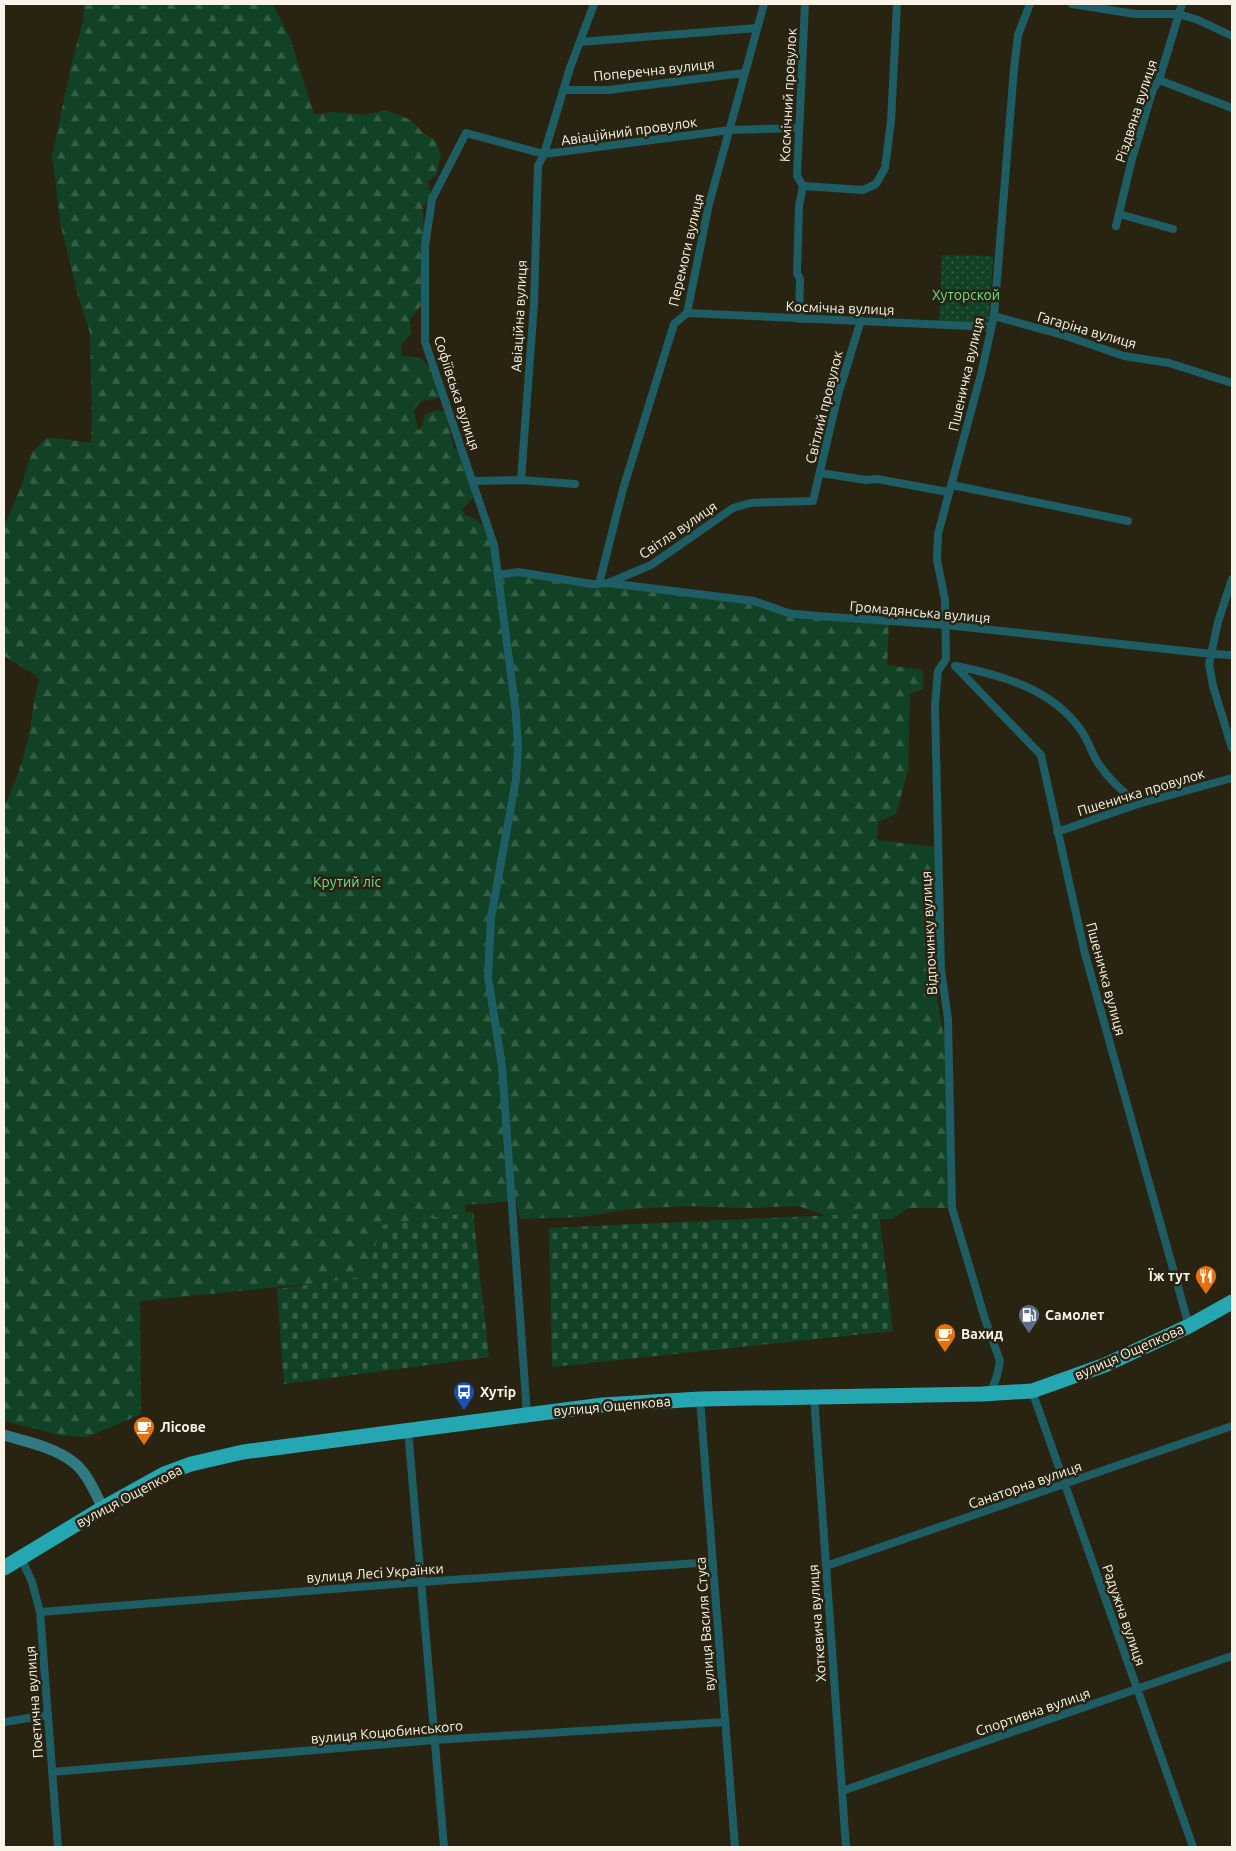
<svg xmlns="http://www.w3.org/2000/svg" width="1236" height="1851" viewBox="0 0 1236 1851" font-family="Ubuntu,sans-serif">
	<defs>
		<pattern id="grass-dots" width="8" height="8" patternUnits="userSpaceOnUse" patternTransform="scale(1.25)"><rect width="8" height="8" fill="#124226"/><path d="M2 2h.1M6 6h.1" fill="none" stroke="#355e46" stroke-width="1.8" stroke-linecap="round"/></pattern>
		<pattern id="forest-firs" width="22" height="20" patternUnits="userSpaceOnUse" patternTransform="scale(1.25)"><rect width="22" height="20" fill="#124226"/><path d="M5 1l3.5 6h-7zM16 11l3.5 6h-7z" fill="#355e46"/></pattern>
		<pattern id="cemetery-stones" width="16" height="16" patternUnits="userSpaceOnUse" patternTransform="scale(1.25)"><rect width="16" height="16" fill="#124226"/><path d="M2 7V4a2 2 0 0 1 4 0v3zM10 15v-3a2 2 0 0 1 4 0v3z" fill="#355e46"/></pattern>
	</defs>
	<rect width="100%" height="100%" fill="#292311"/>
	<path fill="url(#grass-dots)" d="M942 255 993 256 989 325 939 322Z"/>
	<path fill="url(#forest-firs)" d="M84 4H273L290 38 314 114 336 112 365 115 386 110 411 120 424 134 435 140 441 154 436 175 428 181 431 199 423 206 424 235 422 304 410 320 411 334 401 344 402 355 422 359 431 368 442 397 419 402 414 411 418 431 422 426 425 414 437 410 445 412 454 448 462 451 478 493 462 509 465 515C490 521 495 551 497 573L509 569 591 585 616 583 889 623 887 665 923 670V689L910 694 908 770 896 814 878 822 877 840 934 847 938 908 936 956 937 1000 947 1051 950 1133 946 1173 952 1208H909L892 1219 843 1221 798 1206 749 1208 687 1206 629 1209 583 1217 520 1219 516 1201 465 1205 468 1268 140 1301 141 1414 88 1437 64 1436 4 1421V807C15 784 24 759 29 734 33 716 33 698 39 680L35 675 4 656V526L19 492 32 452 48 437 91 443 92 419 90 333 78 296 61 226 52 156 72 62 83 21Z"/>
	<path fill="url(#cemetery-stones)" d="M473 1212 489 1357 284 1384 277 1289 367 1276 381 1225Z
		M879 1213 893 1331 552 1367 549 1228Z"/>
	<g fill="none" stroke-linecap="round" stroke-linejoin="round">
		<path stroke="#1d5d63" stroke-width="8" d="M1072 4 1135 14H1179L1198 20 1232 36
			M580 42 757 28
			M1159 80 1232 108
			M565 90H608L744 73
			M803 186 863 190 876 184 885 168 891 121 897 4
			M803 186 797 176 805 4
			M1119 214 1173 229
			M1116 226 1132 159 1153 89 1159 80 1182 4
			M687 313 991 327
			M994 316 1066 336 1124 356 1169 363 1232 383
			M799 319 800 279 797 273 799 206 803 186
			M820 473 866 480 877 479 948 492
			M521 480 534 304 538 166 544 154 570 68 594 4
			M472 481 521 480 575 484
			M952 485 1128 521
			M498 575 518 572 592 584 608 583 651 565 733 508 750 503 813 501 838 395 861 320
			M1232 579 1218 622 1209 664 1213 686 1232 748
			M608 583 754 601 791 614 946 625 1212 654 1232 655
			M599 584 623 489 674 324 687 313 709 204 764 4
			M946 659 938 671 935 706 941 970 948 1019 952 1208 985 1319 1000 1361 997 1376 990 1394
			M946 659 945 600 937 560 938 534 981 374 994 316 1014 69 1018 35 1030 4
			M955 666 1041 755 1085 954 1189 1326
			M956 666C1001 675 1052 689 1080 729 1088 739 1091 752 1098 763 1108 778 1124 793 1138 804
			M1057 832 1138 804 1232 778
			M1032 1391 1193 1847
			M814 1396 846 1847
			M700 1399 735 1847
			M527 1414 502 1066 488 977 491 918 516 779 518 748 516 713 494 545 425 342V246L432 199 466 133 544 154 730 130 798 128
			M408 1430 444 1847
			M21 1558 32 1582 40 1612 58 1847
			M826 1566 1232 1426
			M40 1612 421 1582 713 1562
			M4 1722 48 1715
			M52 1772 435 1740 725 1722
			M842 1791 1232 1656"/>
		<path stroke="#317a81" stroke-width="11" d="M4 1435C27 1442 54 1447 73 1462 87 1472 95 1493 103 1508"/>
		<path stroke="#25a7b2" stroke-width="15" d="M4 1568 103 1508 164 1474 191 1464 243 1452 603 1405 700 1399 982 1394 1032 1391 1105 1365 1189 1326 1232 1302"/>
	</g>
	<defs>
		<g id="restaurant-pin" transform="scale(1.125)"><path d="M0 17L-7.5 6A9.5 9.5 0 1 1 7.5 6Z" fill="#e8710a" stroke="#292311"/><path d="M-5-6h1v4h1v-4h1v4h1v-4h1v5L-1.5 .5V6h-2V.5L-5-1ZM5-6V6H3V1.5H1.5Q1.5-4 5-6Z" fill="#fff"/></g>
		<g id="fuel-pin" transform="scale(1.125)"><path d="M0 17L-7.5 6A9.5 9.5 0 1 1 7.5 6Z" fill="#5c6f8a" stroke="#292311"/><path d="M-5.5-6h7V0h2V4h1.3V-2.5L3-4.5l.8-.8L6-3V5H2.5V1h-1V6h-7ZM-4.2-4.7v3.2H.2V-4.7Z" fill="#fff"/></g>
		<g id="cafe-pin" transform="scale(1.125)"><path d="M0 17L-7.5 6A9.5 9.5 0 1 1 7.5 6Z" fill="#e8710a" stroke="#292311"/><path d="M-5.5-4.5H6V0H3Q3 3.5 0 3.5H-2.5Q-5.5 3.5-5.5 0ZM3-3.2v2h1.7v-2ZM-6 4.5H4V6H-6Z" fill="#fff"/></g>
		<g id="bus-pin" transform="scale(1.125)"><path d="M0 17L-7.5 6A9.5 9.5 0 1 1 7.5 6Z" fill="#1a4fb4" stroke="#292311"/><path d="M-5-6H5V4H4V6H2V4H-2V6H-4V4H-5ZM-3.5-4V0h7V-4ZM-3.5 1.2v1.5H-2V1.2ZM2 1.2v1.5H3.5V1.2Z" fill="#fff"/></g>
	</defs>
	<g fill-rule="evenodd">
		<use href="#restaurant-pin" x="1206" y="1276"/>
		<use href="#fuel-pin" x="1029" y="1315"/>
		<use href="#cafe-pin" x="945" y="1334"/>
		<use href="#bus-pin" x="464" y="1392"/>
		<use href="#cafe-pin" x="144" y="1427"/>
	</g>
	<g text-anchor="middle" stroke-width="5" stroke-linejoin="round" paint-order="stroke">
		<g font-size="14" fill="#f8f4e8" stroke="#292311">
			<text transform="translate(654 70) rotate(-6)" y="5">Поперечна вулиця</text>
			<text transform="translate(788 95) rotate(-87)" y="5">Космічний провулок</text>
			<text transform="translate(1136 111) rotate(-72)" y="5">Різдвяна вулиця</text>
			<text transform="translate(629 131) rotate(-8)" y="5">Авіаційний провулок</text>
			<text transform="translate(686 250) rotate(-77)" y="5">Перемоги вулиця</text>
			<text transform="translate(840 308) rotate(2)" y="5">Космічна вулиця</text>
			<text transform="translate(519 316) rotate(-87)" y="5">Авіаційна вулиця</text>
			<text transform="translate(1087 330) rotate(16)" y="5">Гагаріна вулиця</text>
			<text transform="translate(966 374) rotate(-77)" y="5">Пшеничка вулиця</text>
			<text transform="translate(457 393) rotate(72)" y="5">Софіївська вулиця</text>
			<text transform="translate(824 407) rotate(-76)" y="5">Світлий провулок</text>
			<text transform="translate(678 530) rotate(-34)" y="5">Світла вулиця</text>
			<text transform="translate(920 612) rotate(5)" y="5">Громадянська вулиця</text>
			<text transform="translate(1141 792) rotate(-17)" y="5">Пшеничка провулок</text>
			<text transform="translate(929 933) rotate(-93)" y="5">Відпочинку вулиця</text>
			<text transform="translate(1106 979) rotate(75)" y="5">Пшеничка вулиця</text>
			<text transform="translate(1129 1352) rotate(-24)" y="5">вулиця Ощепкова</text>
			<text transform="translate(612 1406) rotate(-5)" y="5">вулиця Ощепкова</text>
			<text transform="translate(1025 1485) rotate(-19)" y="5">Санаторна вулиця</text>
			<text transform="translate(129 1496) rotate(-28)" y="5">вулиця Ощепкова</text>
			<text transform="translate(375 1573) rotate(-4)" y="5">вулиця Лесі Українки</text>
			<text transform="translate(1124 1615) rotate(71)" y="5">Радужна вулиця</text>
			<text transform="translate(817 1623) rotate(-94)" y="5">Хоткевича вулиця</text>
			<text transform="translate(705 1624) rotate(-94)" y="5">вулиця Василя Стуса</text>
			<text transform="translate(34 1702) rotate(-94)" y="5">Поетична вулиця</text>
			<text transform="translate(1033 1712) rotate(-19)" y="5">Спортивна вулиця</text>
			<text transform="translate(387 1732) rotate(-5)" y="5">вулиця Коцюбинського</text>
		</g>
		<g font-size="14" fill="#6cdf98" stroke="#292311">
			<text x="966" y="300">Хуторской</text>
			<text x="347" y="887">Крутий ліс</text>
		</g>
		<g font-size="14" font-weight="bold" fill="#f8f4e8" stroke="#292311" text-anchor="start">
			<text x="1190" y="1281" text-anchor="end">Їж тут</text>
			<text x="1045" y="1320">Самолет</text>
			<text x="961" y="1339">Вахид</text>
			<text x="480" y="1397">Хутір</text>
			<text x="160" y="1432">Лісове</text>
		</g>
	</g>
	<rect width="1236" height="1851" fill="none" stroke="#f8f4e8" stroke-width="10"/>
</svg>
